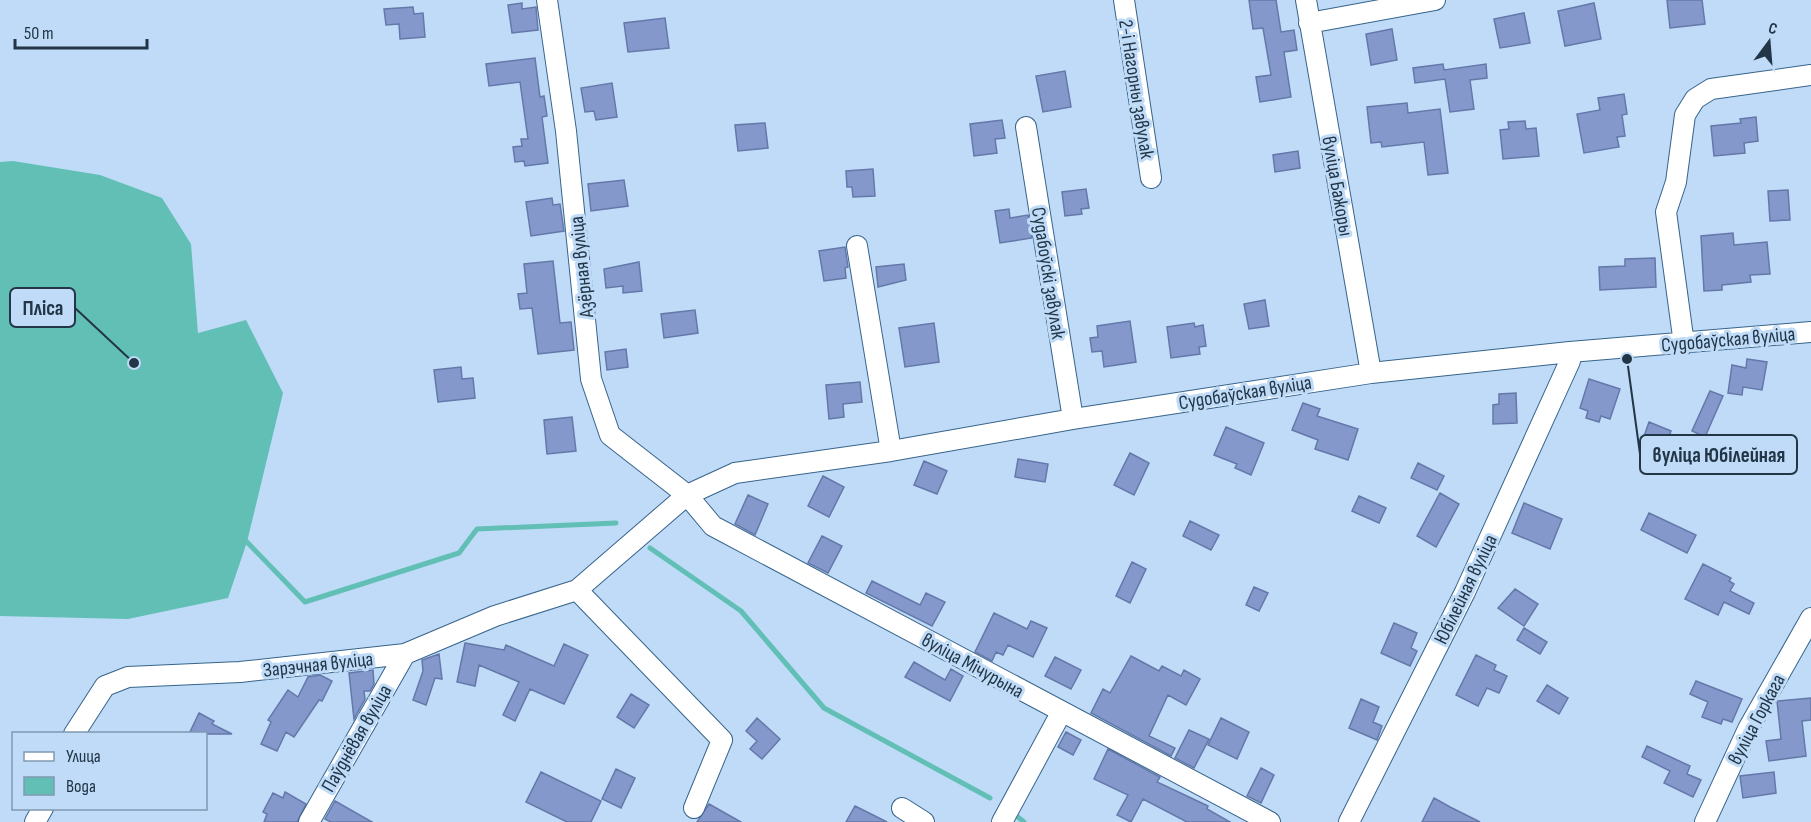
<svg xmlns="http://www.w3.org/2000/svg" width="1811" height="822" viewBox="0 0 1811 822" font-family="'Sofia Sans Condensed',sans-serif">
	<rect width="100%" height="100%" fill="#bfdbf7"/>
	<path fill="#62bfb6" d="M13 161 100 175 162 198 191 244 198 333 246 320 283 393 247 542 228 598 128 619 0 616V162Z"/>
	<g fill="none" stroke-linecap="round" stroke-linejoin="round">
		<path stroke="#62bfb6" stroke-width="5" d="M247 542 305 602 459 553 477 529 616 523
			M650 548 741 611 824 708 990 798
			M1013 813 1024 822"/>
	</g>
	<path fill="#8498cc" stroke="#6478a9" stroke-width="1.5" d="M1249 0H1276L1281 32 1294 30 1297 50 1284 52 1291 97 1260 102 1256 77 1271 75 1263 28 1253 29Z
		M1667 0H1702L1705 24 1670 28Z
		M522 3V9L536 7 538 30 512 33 508 5Z
		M1594 3 1601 39 1565 46 1558 11Z
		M413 7 414 14 423 13 425 37 400 39 399 24 386 25 384 9Z
		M1524 13 1530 43 1500 48 1494 19Z
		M665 18 669 48 628 52 624 23Z
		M1392 29 1397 60 1371 65 1366 34Z
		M535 58 540 97 544 96 547 116 542 117 548 163 525 166 524 161 515 162 513 147 522 146 521 139H528L520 82 489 86 486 64Z
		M1443 64 1444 70 1486 64 1487 78 1470 80 1474 109 1450 112 1445 79 1415 83 1413 68Z
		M1065 71 1071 107 1043 112 1036 76Z
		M612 83 617 117 596 120 594 111 585 112 581 88Z
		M1624 94 1627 114 1622 115 1625 136 1617 137 1619 147 1584 153 1577 114 1600 110 1598 98Z
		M1407 103 1408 113 1440 109 1448 173 1428 175 1424 142 1382 147 1381 142 1371 143 1367 107Z
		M1756 117 1758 141 1744 143 1745 153 1714 156 1711 126 1741 123 1740 119Z
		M1002 120 1005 138 995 139 997 153 974 156 970 124Z
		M1525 121 1526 129 1536 128 1539 156 1503 159 1500 130 1509 129 1508 122Z
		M765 123 768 148 738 151 735 125Z
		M1298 151 1300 168 1275 172 1273 155Z
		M873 169 875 196 853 197 852 187H847L846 171Z
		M624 180 628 206 591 211 588 184Z
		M1086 189 1089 208 1081 209 1082 214 1065 216 1062 192Z
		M1788 190 1790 220 1770 221 1768 191Z
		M552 198 553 205 560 204 564 231 531 236 526 202Z
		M1009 209 1010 218 1028 215 1032 238 1000 243 995 211Z
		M1733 233 1734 245 1767 242 1770 274 1750 275 1751 282 1722 285V290L1704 291 1701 236Z
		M845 247 848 267 845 268 846 278 824 281 819 251Z
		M1655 258 1656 287 1600 290 1599 267 1625 266V259Z
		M553 261 560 323 571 322 574 350 538 354 532 308 520 309 518 294 527 293 524 264Z
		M639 262 642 291 623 293V286L606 288 604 269Z
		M904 264 906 280 878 287 876 267Z
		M1265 300 1269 326 1249 329 1244 304Z
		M695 310 698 333 664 338 661 314Z
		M1130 321 1136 362 1104 367 1102 351 1092 352 1090 338 1098 337 1097 326Z
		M934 323 939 362 905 367 899 328Z
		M1194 323 1195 327 1203 325 1206 346 1199 347 1200 354 1171 358 1167 327Z
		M626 349 628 367 607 370 605 352Z
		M1747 359 1767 362 1762 390 1743 387 1742 395 1728 393 1732 365 1746 368Z
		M461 367 462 379 473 378 475 398 438 402 434 370Z
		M1589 379 1620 389 1610 419 1601 416 1599 422 1586 418 1588 411 1580 408Z
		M860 382 862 402 843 404 844 417 829 419 826 385Z
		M1710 391 1723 396 1705 437 1692 431Z
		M1516 393 1517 423 1493 424V405L1499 404V394Z
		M1303 403 1320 409 1317 416 1358 429 1348 460 1315 449 1318 440 1292 430Z
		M572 417 576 451 547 454 544 420Z
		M1649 422 1671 431 1664 451 1642 442Z
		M1226 427 1264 443 1251 475 1235 468 1237 464 1214 455Z
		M1130 453 1149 463 1134 495 1114 485Z
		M1018 459 1048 464 1045 482 1015 477Z
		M924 461 947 471 937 494 914 485Z
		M1418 463 1444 476 1437 490 1411 478Z
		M823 476 844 487 829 517 808 506Z
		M1440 493 1459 504 1436 547 1417 536Z
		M748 495 768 504 755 535 735 524Z
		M1359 496 1386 508 1379 523 1352 511Z
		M1524 503 1562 519 1550 549 1512 533Z
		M1649 513 1696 535 1687 553 1641 530Z
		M1190 521 1219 535 1211 550 1183 536Z
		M822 536 842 546 828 573 808 563Z
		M1132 562 1146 569 1130 603 1116 596Z
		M1703 564 1731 578 1729 581 1734 584 1730 591 1754 603 1749 614 1724 602 1718 615 1685 599Z
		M872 581 920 605 926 593 945 602 932 626 866 593Z
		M1254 587 1268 593 1259 611 1246 605Z
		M1515 589 1538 604 1524 626 1498 608Z
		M994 613 1027 629 1031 621 1047 628 1033 657 1008 645 1003 655 996 652 992 661 975 652Z
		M1394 623 1417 633 1411 648 1417 651 1410 666 1381 653Z
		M1524 628 1547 642 1540 654 1517 640Z
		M465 643 504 650 506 645 554 666 564 644 588 655 564 704 530 689 515 721 503 715 519 682 479 665 475 686 457 682Z
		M439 654 442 679 435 678 426 705 413 700 423 671 422 660Z
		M1476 655 1496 665 1494 670 1507 676 1499 693 1487 688 1478 706 1456 695Z
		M1131 656 1159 671 1162 666 1181 676 1184 670 1200 679 1186 705 1168 695 1149 736 1175 748 1171 756 1091 713 1103 689 1110 693Z
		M1055 657 1081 670 1071 689 1045 676Z
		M914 662 945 680 951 669 963 676 950 701 905 677Z
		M373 670 374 684 370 691H364L365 699 354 719 349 673Z
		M320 675 332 681 322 701 319 700 294 737 286 732 277 751 261 744 271 722 268 720 288 690 298 697 308 677Z
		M1696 681 1742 699 1732 722 1723 719 1721 724 1702 717 1708 702 1690 694Z
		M1547 685 1568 698 1559 714 1537 701Z
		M631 694 649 705 634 728 617 717Z
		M1811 698V720L1802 721 1806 756 1769 761 1766 741 1781 739 1777 701Z
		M1361 699 1379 707 1373 722 1382 726 1377 740 1349 728Z
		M199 713 214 721 212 724 232 734H189Z
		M757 718 780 739 762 759 750 749 757 741 746 731Z
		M1221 718 1249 732 1237 759 1208 745Z
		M1189 730 1209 739 1194 768 1175 758Z
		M1066 732 1081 740 1073 755 1058 747Z
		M1647 746 1690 766 1687 774 1701 780 1693 797 1664 783 1670 771 1642 757Z
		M1108 749 1160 777 1157 782 1208 806 1207 809 1230 822H1187L1143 799 1131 822 1117 815 1128 795 1094 779Z
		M1261 768 1274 775 1261 803 1247 796Z
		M616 769 635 778 621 808 602 799Z
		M541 772 601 801 591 822H567L526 802Z
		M1774 772 1776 793 1743 798 1740 776Z
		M285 792 306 804 297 822H264L267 814 263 812 273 793 283 798Z
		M1434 798 1450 807 1480 822H1422Z
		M335 801 372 822H331L325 819Z
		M709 804 741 822H697Z
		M855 806 887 822H846Z"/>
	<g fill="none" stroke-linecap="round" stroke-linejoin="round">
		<g stroke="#37648b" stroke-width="22">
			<path id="minor" d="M547 0 566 131 591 379 610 435 687 495 713 526 1270 822
				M1124 0 1151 178
				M1306 0 1371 373
				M1309 23 1435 0
				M1026 127 1073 419
				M857 246 891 451
				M1684 344 1666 212 1676 182 1685 115 1695 99 1711 89 1811 75
				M577 590 722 740 694 808
				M74 734 105 686 128 677 240 672 405 654 495 616 577 590 687 495 735 473 891 451 1073 419 1371 373 1570 352 1811 332
				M902 808 924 822
				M35 822 43 808
				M309 822 405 654
				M1002 822 1061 713
				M1349 822 1465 592 1570 361V352
				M1705 822 1748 729 1811 618"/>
		</g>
		<use href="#minor" stroke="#fff" stroke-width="20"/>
	</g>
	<g text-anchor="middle" stroke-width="6" stroke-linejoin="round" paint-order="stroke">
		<g font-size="20" fill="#223647" stroke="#bfdbf7">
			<text transform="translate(1137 89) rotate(81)" y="7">2-і Нагорны завулак</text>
			<text transform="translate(1338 186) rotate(80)" y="7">вуліца Бажоры</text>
			<text transform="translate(581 267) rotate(-96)" y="7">Азёрная вуліца</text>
			<text transform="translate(1049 273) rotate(81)" y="7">Судабоўскі завулак</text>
			<text transform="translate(1728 339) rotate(-5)" y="7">Судобаўская вуліца</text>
			<text transform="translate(1245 392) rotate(-9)" y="7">Судобаўская вуліца</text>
			<text transform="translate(1465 589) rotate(-64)" y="7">Юбілейная вуліца</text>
			<text transform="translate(318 664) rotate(-6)" y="7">Зарэчная вуліца</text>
			<text transform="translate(973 665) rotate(29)" y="7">вуліца Мічурына</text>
			<text transform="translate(1756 719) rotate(-62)" y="7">вуліца Горкага</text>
			<text transform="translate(356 738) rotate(-60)" y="7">Паўднёвая вуліца</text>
		</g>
	</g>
	<path fill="none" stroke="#223647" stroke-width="2" d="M134 363L75 308M1627 359L1640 454"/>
	<g fill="#223647" stroke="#bfdbf7" stroke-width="2">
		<circle cx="134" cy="363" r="6"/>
		<circle cx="1627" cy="359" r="6"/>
	</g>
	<g fill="#bfdbf7" stroke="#223647" stroke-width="2">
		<rect x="10" y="288" width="65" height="39" rx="6"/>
		<rect x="1640" y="435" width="157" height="39" rx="6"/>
	</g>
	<g font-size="21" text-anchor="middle" font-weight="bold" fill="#223647">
		<text x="43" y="315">Пліса</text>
		<text x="1719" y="462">вуліца Юбілейная</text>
	</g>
	<rect x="12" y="732" width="195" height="78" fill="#bfdbf7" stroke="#8099b1" stroke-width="1.5"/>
	<rect x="24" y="752" width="30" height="9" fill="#ffffff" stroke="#8099b1" stroke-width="1.5"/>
	<text x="66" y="762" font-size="18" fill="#223647">Улица</text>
	<rect x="24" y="777" width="30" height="18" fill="#62bfb6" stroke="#8099b1" stroke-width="1.5"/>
	<text x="66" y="792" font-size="18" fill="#223647">Вода</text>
	<g transform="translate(1769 42) rotate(16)" stroke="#bfdbf7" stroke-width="4.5" paint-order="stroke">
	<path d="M0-4.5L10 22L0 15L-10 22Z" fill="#223647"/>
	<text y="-9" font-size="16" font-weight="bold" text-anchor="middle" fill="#223647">С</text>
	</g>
	<path d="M15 39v9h132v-9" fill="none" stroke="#223647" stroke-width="3"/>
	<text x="24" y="39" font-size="18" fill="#223647" stroke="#bfdbf7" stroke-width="4.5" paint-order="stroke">50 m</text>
</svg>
